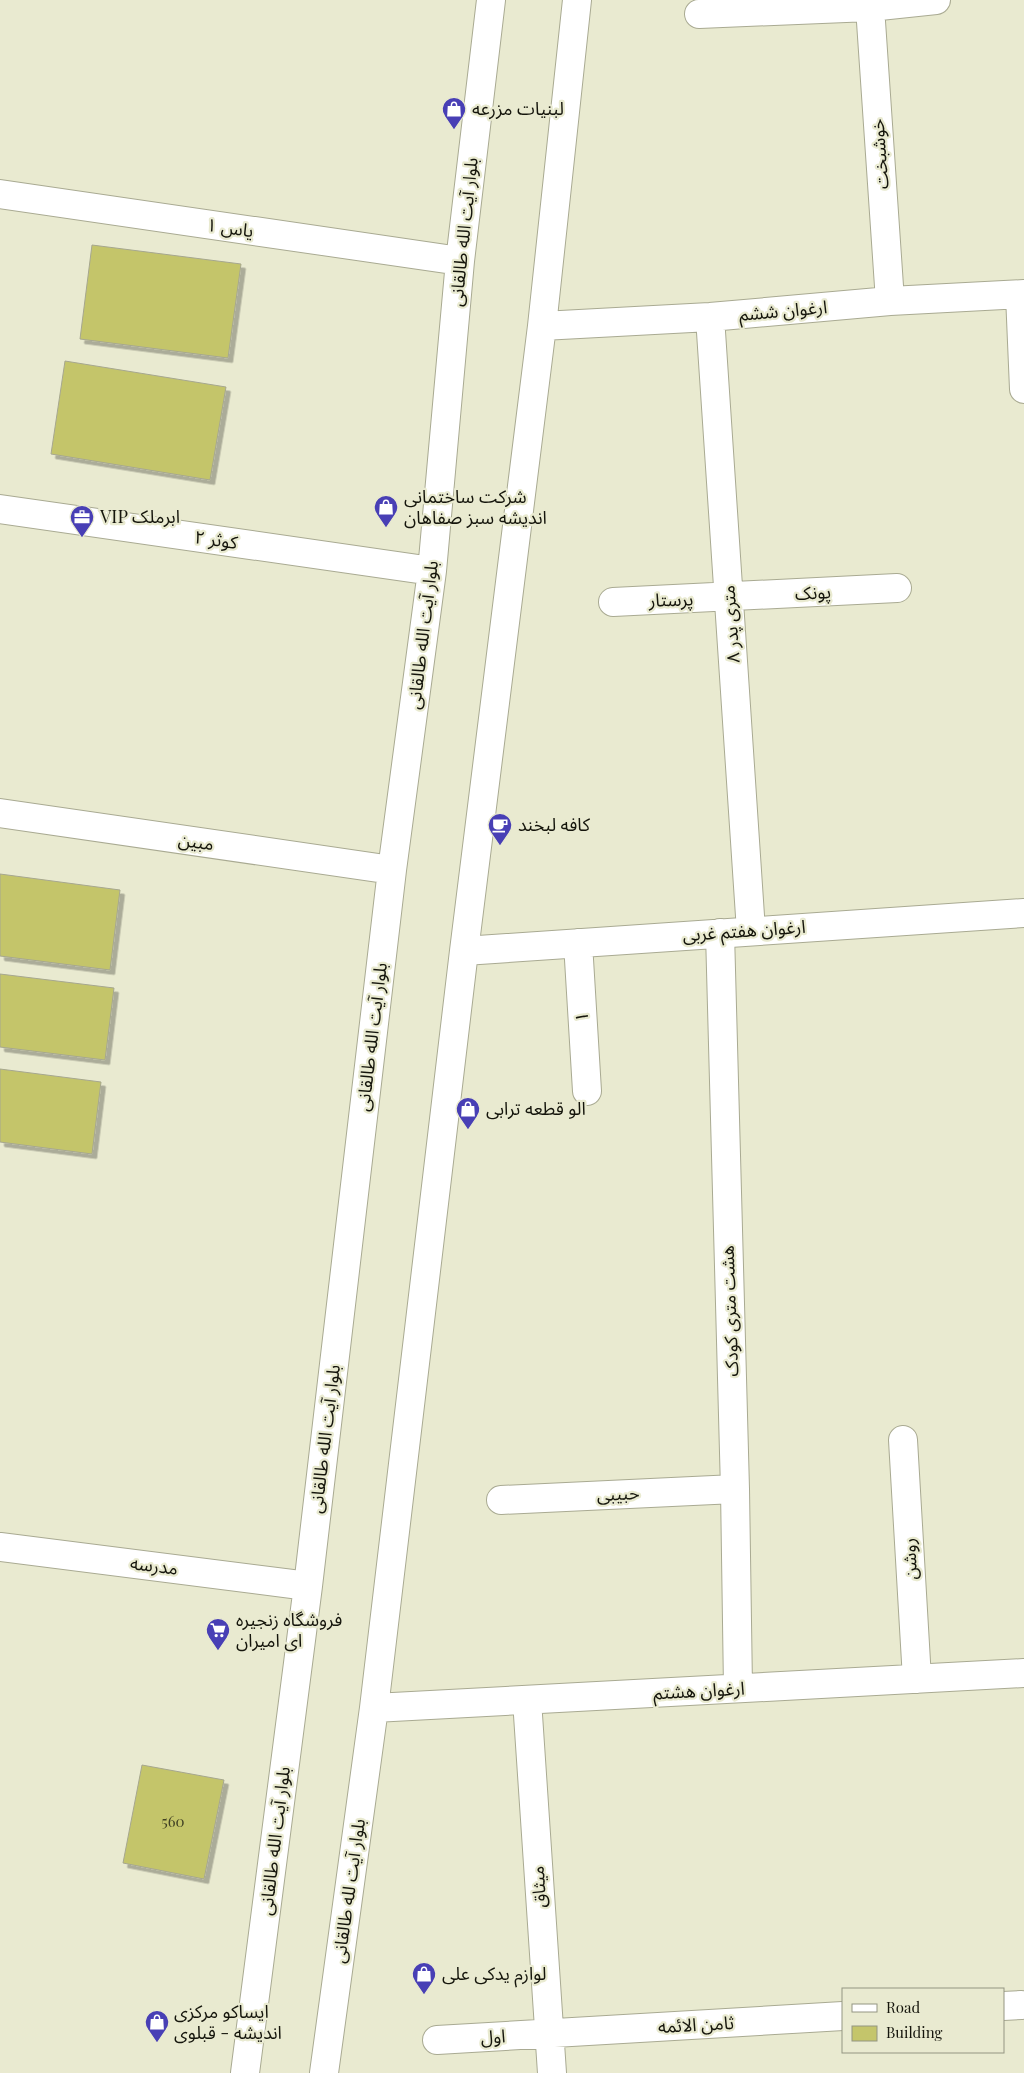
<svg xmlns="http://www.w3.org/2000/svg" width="1024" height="2073" viewBox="0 0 1024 2073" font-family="'Playfair Display','Noto Sans Arabic',serif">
	<defs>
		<filter id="shadow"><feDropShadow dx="4.5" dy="4.5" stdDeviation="0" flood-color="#0004"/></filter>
	</defs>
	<rect width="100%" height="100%" fill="#e9ead0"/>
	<path fill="#c4c56b" stroke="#a6a78f" filter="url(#shadow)" d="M92 245 241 264 228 358 80 339Z
		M65 361 226 387 210 480 51 454Z
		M0 874 120 890 110 970 0 956Z
		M0 974 114 988 105 1060 0 1047Z
		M0 1069 101 1082 92 1154 0 1142Z
		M142 1765 224 1780 204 1879 123 1863Z"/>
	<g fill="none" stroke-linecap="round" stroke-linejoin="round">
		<g stroke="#a9aa92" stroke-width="30">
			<path id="minor" d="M870 7 890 301
				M699 14 870 7 936 0
				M0 194 460 261
				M1020 295 1024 389
				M710 317 751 931
				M542 326 710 317 890 301 1024 294
				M0 509 432 571
				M613 602 897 588
				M0 813 392 870
				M720 933 735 1489 738 1688
				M578 943 587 1091
				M464 951 1024 913
				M903 1440 917 1679
				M501 1500 735 1489
				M0 1547 308 1586
				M527 1700 552 2073
				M374 1708 1024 1673
				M1003 2006 1021 2005
				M437 2040 843 2016
				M245 2073 308 1586 392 870 432 571 460 261 491 0
				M324 2073 374 1708 464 951 542 326 577 0"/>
		</g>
		<use href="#minor" stroke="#fff" stroke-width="28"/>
	</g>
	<defs>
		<g id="shop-pin" transform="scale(1.25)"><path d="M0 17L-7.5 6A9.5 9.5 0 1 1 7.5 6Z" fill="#483fb5" stroke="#e9ead0"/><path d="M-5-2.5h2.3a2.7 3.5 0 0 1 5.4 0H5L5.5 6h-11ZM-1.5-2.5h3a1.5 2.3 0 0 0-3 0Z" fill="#fff"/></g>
		<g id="office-pin" transform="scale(1.25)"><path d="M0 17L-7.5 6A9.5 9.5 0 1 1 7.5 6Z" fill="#483fb5" stroke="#e9ead0"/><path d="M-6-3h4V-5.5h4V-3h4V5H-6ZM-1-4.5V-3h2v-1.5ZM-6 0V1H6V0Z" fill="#fff"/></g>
		<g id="cafe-pin" transform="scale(1.25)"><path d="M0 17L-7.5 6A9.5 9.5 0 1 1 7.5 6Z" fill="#483fb5" stroke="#e9ead0"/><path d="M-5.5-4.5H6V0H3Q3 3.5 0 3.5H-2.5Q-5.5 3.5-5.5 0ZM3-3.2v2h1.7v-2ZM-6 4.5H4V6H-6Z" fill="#fff"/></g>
		<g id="supermarket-pin" transform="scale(1.25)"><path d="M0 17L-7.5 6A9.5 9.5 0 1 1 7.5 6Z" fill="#483fb5" stroke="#e9ead0"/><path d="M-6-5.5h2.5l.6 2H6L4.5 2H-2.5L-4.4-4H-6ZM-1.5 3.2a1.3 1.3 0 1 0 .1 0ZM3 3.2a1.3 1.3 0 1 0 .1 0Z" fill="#fff"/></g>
	</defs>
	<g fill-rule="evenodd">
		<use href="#shop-pin" x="454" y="109"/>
		<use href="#shop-pin" x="386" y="507"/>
		<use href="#office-pin" x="82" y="517"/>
		<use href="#cafe-pin" x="500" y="825"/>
		<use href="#shop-pin" x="468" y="1109"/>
		<use href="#supermarket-pin" x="218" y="1630"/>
		<use href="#shop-pin" x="424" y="1974"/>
		<use href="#shop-pin" x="157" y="2022"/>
	</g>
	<g text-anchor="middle" stroke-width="4.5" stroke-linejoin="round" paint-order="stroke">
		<g font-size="15" fill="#414124">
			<text x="173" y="1827">560</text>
		</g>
		<g font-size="18" fill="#15150c" stroke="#e9ead0" text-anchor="start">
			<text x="472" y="115">لبنیات مزرعه</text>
			<text x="404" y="503">شرکت ساختمانی<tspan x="404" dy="21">اندیشه سبز صفاهان</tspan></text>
			<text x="100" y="523">VIP ابرملک</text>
			<text x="518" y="831">کافه لبخند</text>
			<text x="486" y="1115">الو قطعه ترابی</text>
			<text x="236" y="1626">فروشگاه زنجیره<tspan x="236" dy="21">ای امیران</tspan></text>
			<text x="442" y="1980">لوازم یدکی علی</text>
			<text x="174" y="2018">ایساکو مرکزی<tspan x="174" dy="21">اندیشه - قبلوی</tspan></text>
		</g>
		<g font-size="18" fill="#15150c" stroke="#e9ead0">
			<text transform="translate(880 154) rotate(-94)" y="6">خوشبخت</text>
			<text transform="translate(230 228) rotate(8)" y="6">یاس ۱</text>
			<text transform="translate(464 232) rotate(-84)" y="6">بلوار آیت الله طالقانی</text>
			<text transform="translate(783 311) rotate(-5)" y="6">ارغوان ششم</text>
			<text transform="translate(216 540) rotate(8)" y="6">کوثر ۲</text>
			<text transform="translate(813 593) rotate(-3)" y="6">پونک</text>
			<text transform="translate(671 600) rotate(-2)" y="6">پرستار</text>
			<text transform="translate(731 624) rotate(-94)" y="6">۸ متری پدر</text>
			<text transform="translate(423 635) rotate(-83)" y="6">بلوار آیت الله طالقانی</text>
			<text transform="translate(196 842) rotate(8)" y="6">مبین</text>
			<text transform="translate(744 931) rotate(-4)" y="6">ارغوان هفتم غربی</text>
			<text transform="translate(582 1017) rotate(-93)" y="6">۱</text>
			<text transform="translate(372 1037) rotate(-83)" y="6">بلوار آیت الله طالقانی</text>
			<text transform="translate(730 1311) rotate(-92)" y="6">هشت متری کودک</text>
			<text transform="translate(325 1439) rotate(-83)" y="6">بلوار آیت الله طالقانی</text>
			<text transform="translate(618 1494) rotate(-3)" y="6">حبیبی</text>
			<text transform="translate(910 1559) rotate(-93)" y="6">روشن</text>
			<text transform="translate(154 1566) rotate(7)" y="6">مدرسه</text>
			<text transform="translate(699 1691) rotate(-3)" y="6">ارغوان هشتم</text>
			<text transform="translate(275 1841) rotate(-83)" y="6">بلوار آیت الله طالقانی</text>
			<text transform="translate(539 1887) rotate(-94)" y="6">میثاق</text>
			<text transform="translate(349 1891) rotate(-82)" y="6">بلوار آیت لله طالقانی</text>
			<text transform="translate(696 2025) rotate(-3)" y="6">ثامن الائمه</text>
			<text transform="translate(493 2037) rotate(-3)" y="6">اول</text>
		</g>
	</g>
	<rect x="842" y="1988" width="162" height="65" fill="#e9ead0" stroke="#949582"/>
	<rect x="852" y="2004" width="25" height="8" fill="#ffffff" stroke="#949582"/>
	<text x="886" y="2013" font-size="15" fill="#15150c">Road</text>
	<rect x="852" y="2026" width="25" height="15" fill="#c4c56b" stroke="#949582"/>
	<text x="886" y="2038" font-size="15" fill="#15150c">Building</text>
</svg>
